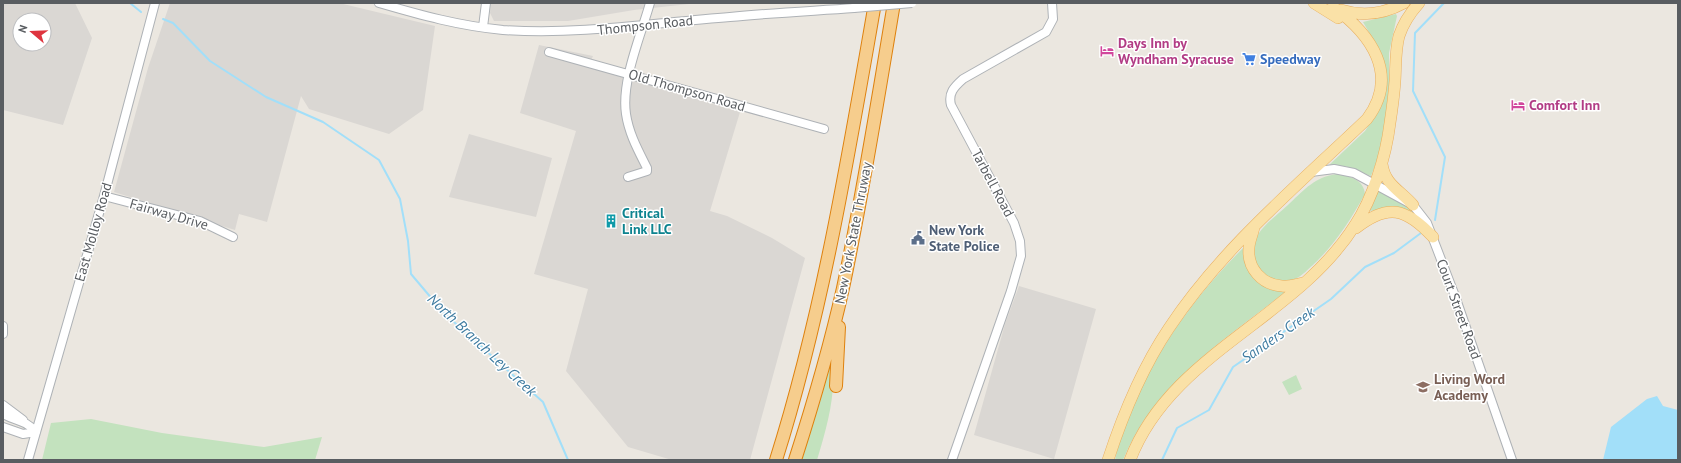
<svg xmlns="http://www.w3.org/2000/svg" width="1681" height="463" viewBox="0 0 1681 463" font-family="'PT Sans',sans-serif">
	<rect width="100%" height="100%" fill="#ebe7e0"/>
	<path fill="#dad7d3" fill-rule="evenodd" d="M3 3H75L92 38 63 125 3 110ZM20 20H44V44H20Z
		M170 3H339L435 26 423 110 389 134 309 109 301 96 267 222 239 214 235 230 114 192 148 68Z
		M491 3H698L634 10 568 21H494L490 13Z
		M539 45 593 56 588 67 740 112 710 211 727 216 772 238 805 258 750 460H672L628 447 566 371 588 289 534 274 576 131 520 113Z
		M469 134 552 158 536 217 449 197Z
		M1019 286 1096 309 1054 459 974 435 1005 324Z"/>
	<path fill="#c3e2be" d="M1396 14 1397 16 1389 53V87L1386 125 1378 158 1371 176 1345 166 1326 168 1365 131 1380 108 1382 55 1363 22Z
		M1337 174C1350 176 1364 180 1365 194 1350 221 1335 244 1313 265 1308 269 1303 275 1297 278 1269 293 1243 261 1258 235 1263 225 1281 212 1290 203 1305 189 1315 177 1337 174Z
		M1377 189 1403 202 1421 220 1386 209 1369 211Z
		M1244 247 1247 267 1289 289C1226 339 1154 383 1123 460H1115C1118 443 1125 428 1131 411 1157 348 1196 295 1244 247Z
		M831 355C838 390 827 427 817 460H802Z
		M1296 375 1302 389 1289 395 1282 382Z
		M91 419 162 433 264 447 322 437 315 460H42L51 423Z"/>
	<path fill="#a2dff9" d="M1657 396 1663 406 1678 410V460H1603L1611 427 1647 399Z"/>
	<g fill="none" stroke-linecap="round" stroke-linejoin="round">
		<path stroke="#a2dff9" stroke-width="2" d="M130 3 141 12
			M163 19 173 23 210 61 266 97 323 122 379 160 400 199 408 241 411 274 444 313 543 402 568 460
			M1435 220 1445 157 1413 91 1415 33 1444 3
			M1162 460 1177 428 1209 410 1233 367 1331 299 1365 267 1394 253 1421 233"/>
		<g stroke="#aeb2b6" stroke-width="10">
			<path id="minor" d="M379 3C420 15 460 26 503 30 581 35 652 23 730 17 771 13 812 11 854 8
				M483 27 486 3
				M549 52 824 129
				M1311 172 1334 169 1354 173 1413 205 1427 223 1455 296 1512 460
				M628 177 647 171V168C638 150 629 134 626 114 621 81 641 35 650 3
				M104 196 200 221 233 237
				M3 326V334
				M3 405 23 420
				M3 414C18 422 24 419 36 432
				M3 427 23 434 36 432
				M28 460 104 196 155 3
				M952 460 1011 291 1021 256 1020 241 1014 223 951 105C948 93 954 87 963 79L1046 32 1053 19 1052 3"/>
		</g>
		<g stroke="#e8ae5d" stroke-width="12">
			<path id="major" d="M1314 3 1338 18
				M1341 10C1363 17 1384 14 1404 3
				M1382 164C1385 185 1400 190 1413 205
				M1254 227C1253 234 1249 241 1249 248 1247 268 1262 285 1282 286 1289 287 1297 284 1304 283
				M1356 228C1388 203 1406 208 1433 237
				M1108 460C1123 414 1142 368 1169 328 1222 248 1298 185 1367 119 1400 75 1371 34 1333 7
				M1130 460C1171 353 1296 319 1355 225 1373 198 1386 156 1390 123 1392 110 1394 95 1395 81 1396 67 1395 51 1399 36 1403 24 1410 13 1419 3"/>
		</g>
		<g stroke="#de810d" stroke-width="14">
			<path id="highway" d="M836 386 839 327
				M776 460C823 311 848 157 875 3
				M795 460C813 404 830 346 843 288 863 194 878 98 894 3"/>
		</g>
		<use href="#minor" stroke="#fff" stroke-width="8"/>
		<use href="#major" stroke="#fae1a7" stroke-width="11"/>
		<use href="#highway" stroke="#f6cd8d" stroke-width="12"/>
		<g stroke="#aeb2b6" stroke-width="10" stroke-linecap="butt">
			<path id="minor-bridge" d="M854 8 912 3"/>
		</g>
		<use href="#minor-bridge" stroke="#fff" stroke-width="8"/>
	</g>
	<defs>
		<g id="hotel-bare" transform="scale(1.08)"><path d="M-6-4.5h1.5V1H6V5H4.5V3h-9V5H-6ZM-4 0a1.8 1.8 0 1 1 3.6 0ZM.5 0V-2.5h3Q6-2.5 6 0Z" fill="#d1479c" stroke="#fff" stroke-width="2.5" paint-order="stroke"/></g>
		<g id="supermarket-bare" transform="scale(1.08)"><path d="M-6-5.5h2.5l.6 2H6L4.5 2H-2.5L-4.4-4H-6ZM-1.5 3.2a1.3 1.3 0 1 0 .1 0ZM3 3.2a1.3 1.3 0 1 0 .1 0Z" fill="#3f7fe0" stroke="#fff" stroke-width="2.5" paint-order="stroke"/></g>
		<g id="building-bare" transform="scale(1.08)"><path d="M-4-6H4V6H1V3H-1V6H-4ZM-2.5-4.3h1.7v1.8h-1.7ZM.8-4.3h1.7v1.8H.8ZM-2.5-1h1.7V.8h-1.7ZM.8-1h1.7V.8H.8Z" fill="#0f9aa8" stroke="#fff" stroke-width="2.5" paint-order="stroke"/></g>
		<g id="civic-bare" transform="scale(1.08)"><path d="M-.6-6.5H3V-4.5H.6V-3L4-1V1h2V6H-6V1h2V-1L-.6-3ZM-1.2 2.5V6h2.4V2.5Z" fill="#5c6f8a" stroke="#fff" stroke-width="2.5" paint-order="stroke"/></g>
		<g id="school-bare" transform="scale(1.08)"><path d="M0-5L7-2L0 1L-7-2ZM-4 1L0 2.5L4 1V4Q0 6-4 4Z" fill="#8d6e63" stroke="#fff" stroke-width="2.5" paint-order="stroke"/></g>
	</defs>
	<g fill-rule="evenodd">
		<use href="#hotel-bare" x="1107" y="51"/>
		<use href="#supermarket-bare" x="1249" y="59"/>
		<use href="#hotel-bare" x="1518" y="105"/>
		<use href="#building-bare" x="611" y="221"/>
		<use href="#civic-bare" x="918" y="238"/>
		<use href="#school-bare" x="1423" y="387"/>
	</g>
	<g text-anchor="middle" stroke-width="3" stroke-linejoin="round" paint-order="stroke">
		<g font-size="14" fill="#595d61" stroke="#fff">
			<text transform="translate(645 25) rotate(-6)" y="5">Thompson Road</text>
			<text transform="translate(687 90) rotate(16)" y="5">Old Thompson Road</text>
			<text transform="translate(993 183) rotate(62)" y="5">Tarbell Road</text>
			<text transform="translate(169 214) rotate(16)" y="5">Fairway Drive</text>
			<text transform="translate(93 232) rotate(-74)" y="5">East Molloy Road</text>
			<text transform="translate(853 233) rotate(-79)" y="5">New York State Thruway</text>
			<text transform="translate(1459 309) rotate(70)" y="5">Court Street Road</text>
		</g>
		<g font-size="14" font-weight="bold" fill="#b23c85" stroke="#fff" text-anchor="start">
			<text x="1118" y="48">Days Inn by<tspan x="1118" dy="16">Wyndham Syracuse</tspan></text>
			<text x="1529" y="110">Comfort Inn</text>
		</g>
		<g font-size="14" font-weight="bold" fill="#366cbe" stroke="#fff" text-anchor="start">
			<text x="1260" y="64">Speedway</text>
		</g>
		<g font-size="14" font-weight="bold" fill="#0d838f" stroke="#fff" text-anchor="start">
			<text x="622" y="218">Critical<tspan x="622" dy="16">Link LLC</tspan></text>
		</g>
		<g font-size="14" font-weight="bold" fill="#4e5e75" stroke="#fff" text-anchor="start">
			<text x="929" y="235">New York<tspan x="929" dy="16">State Police</tspan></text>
		</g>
		<g font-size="14" font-weight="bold" fill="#785e54" stroke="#fff" text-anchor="start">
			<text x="1434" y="384">Living Word<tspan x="1434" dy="16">Academy</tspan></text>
		</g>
		<g font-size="15" font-style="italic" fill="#3f7ca1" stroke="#fff">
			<text transform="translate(1278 335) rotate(-35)" y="5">Sanders Creek</text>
			<text transform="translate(482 345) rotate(43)" y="5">North Branch Ley Creek</text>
		</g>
	</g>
	<rect width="1681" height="463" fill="none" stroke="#595d61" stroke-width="8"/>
	<g transform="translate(32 32) rotate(289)"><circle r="19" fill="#ffffff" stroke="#bdbec0"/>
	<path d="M0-3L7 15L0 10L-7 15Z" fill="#de343e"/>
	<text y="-6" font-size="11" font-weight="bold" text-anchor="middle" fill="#595d61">N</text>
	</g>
</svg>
